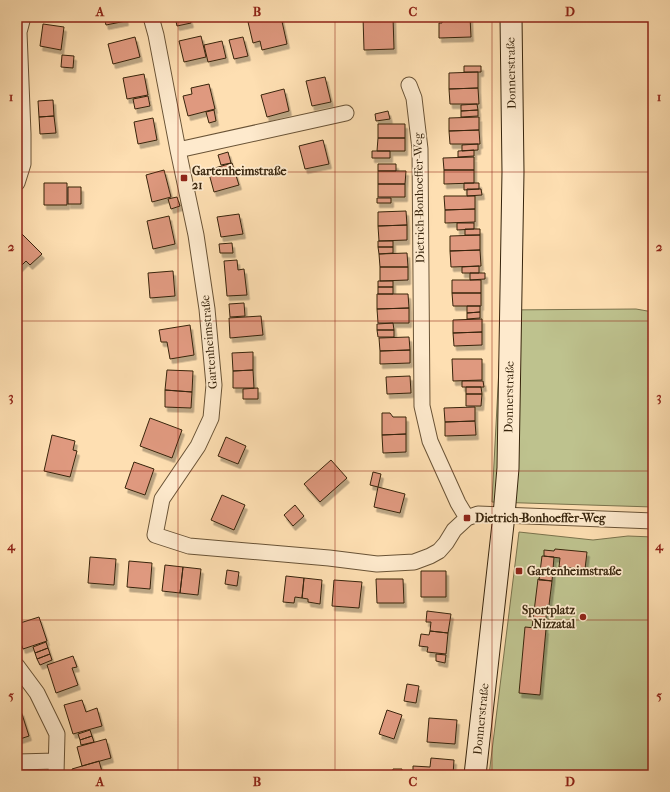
<svg xmlns="http://www.w3.org/2000/svg" width="670" height="792" viewBox="0 0 670 792" font-family="'IM FELL French Canon',serif">
	<defs>
		<filter id="shadow"><feDropShadow dx="2.5" dy="4.5" stdDeviation="0" flood-color="#0004"/></filter>
	</defs>
	<rect width="100%" height="100%" fill="#fedfb2"/>
	<filter id="stains"><feTurbulence type="fractalNoise" baseFrequency=".005" numOctaves="4"/><feColorMatrix values="0 0 0 0 .2 0 0 0 0 .09 0 0 0 0 .02 0 0 0 .5 -.17"/></filter>
	<radialGradient id="worn" r=".72"><stop offset=".6" stop-color="#630" stop-opacity="0"/><stop offset="1" stop-color="#630" stop-opacity=".3"/></radialGradient>
	<path fill="#bec28e" stroke="#7a734d" d="M636 309 653 312V507L492 502 502 310Z
		M519 532 593 540 628 536 653 537V775H489Z"/>
	<path fill="#df997f" stroke="#37240c" filter="url(#shadow)" d="M104 17H125L126 21 106 25Z
		M175 17H189L191 23 177 26Z
		M271 17H281L287 44 262 50 260 41 253 43 248 22Z
		M363 17H393L394 49 364 50Z
		M442 17H470L471 37 439 38V23H442Z
		M43 24 64 27 61 50 40 46Z
		M201 36 206 57 184 62 179 41Z
		M135 37 140 57 113 64 108 44Z
		M243 37 248 56 234 59 229 40Z
		M222 41 226 58 208 62 204 45Z
		M62 55 74 56 73 68 61 67Z
		M464 66H481V72H464Z
		M478 72V88L449 89V73Z
		M144 74 148 95 127 99 123 78Z
		M325 77 331 102 312 106 306 81Z
		M209 84 215 109 188 116 183 96 192 94 191 88Z
		M478 88 479 104H450L449 89Z
		M284 89 289 111 267 117 261 95Z
		M148 96 150 106 135 109 133 99Z
		M53 100 54 116 39 117 38 101Z
		M477 104 478 110 461 111V105Z
		M214 110 216 121 209 123 206 112Z
		M478 110V116L461 117V111Z
		M388 111 390 119 376 121 375 114Z
		M54 116 56 133 40 134 39 117Z
		M479 117V130L449 131V118Z
		M153 118 157 140 138 144 134 122Z
		M378 124H405V138H378Z
		M479 130 480 144H450L449 131Z
		M378 138H405V151H377Z
		M323 140 329 164 305 169 299 146Z
		M478 144V150L462 151V145Z
		M474 150V156L458 157V151Z
		M372 151H390V158H372Z
		M228 152 231 163 221 165 218 155Z
		M474 157V170H444L443 158Z
		M232 163 239 185 214 192 208 170Z
		M378 164H396V171H378Z
		M164 170 171 197 152 202 146 175Z
		M444 170H474V183L444 184Z
		M378 171H406L405 184H378Z
		M44 183H67V205H44Z
		M464 183H479V189L464 190Z
		M378 184H405V197H378Z
		M68 187H81V204H68Z
		M467 189H481L482 195 467 196Z
		M444 196H475V209L445 210Z
		M177 197 180 206 171 209 168 199Z
		M377 198H391V203H377Z
		M475 209V222L445 223V210Z
		M406 211 407 225 378 226V212Z
		M239 214 243 234 221 237 217 217Z
		M169 216 175 244 153 249 147 221Z
		M457 223H474V229L457 230Z
		M407 225V240L379 241 378 226Z
		M465 229H480V235H465Z
		M20 232 42 254 30 265 26 261 18 269 17 235Z
		M480 235V250L450 251V236Z
		M378 241H393V247H378Z
		M232 243 233 253H220L219 244Z
		M378 247H393V253L379 254Z
		M480 250 481 266 451 267 450 251Z
		M407 253 408 267H380L379 254Z
		M237 260 238 270 244 269 247 295 227 296 224 261Z
		M479 266V273H462V267Z
		M380 267H408V280L380 281Z
		M173 271 175 296 150 298 148 273Z
		M470 273H485V279L470 280Z
		M452 280H481V293H452Z
		M378 281H393V287H378Z
		M378 287H393V294H378Z
		M452 293H481V306H453Z
		M377 294H408L409 308 377 309Z
		M244 303 245 316 230 317 229 304Z
		M467 306H480V312L467 313Z
		M409 308V323H378L377 309Z
		M480 312V318L467 319V313Z
		M261 316 263 335 230 338 229 318Z
		M482 319V332L453 333V320Z
		M393 323 394 330H377V324Z
		M190 325 194 355 170 359 167 342H161L159 330Z
		M377 330H394V337H378Z
		M482 332V345L454 346 453 333Z
		M409 337 410 350 380 351 379 338Z
		M410 350V363L380 364V351Z
		M253 352V370L233 371 232 353Z
		M452 359H482V380L453 381Z
		M167 370 193 371 192 392 165 390Z
		M253 370 254 388H233V371Z
		M410 376 411 393 387 394 386 377Z
		M462 381H483L484 387H462Z
		M466 387H481L482 394H466Z
		M258 388V399H243V389Z
		M165 390 192 392 191 408 165 407Z
		M466 394H482L481 406H466Z
		M475 407V421L445 422 444 408Z
		M382 413H390L393 417H406V434L382 435Z
		M150 418 182 430 172 458 140 446Z
		M475 421 476 435 445 436V422Z
		M406 434V452L383 453 382 435Z
		M52 435 75 441 73 450 77 451 70 477 44 471Z
		M226 437 246 446 238 464 218 456Z
		M331 460 347 478 320 502 304 484Z
		M134 462 154 469 145 495 125 488Z
		M373 472 381 474 378 487 370 485Z
		M378 487 405 494 400 513 374 507Z
		M222 495 245 505 234 530 211 520Z
		M295 505 304 516 293 526 284 515Z
		M555 549 587 552 585 569 559 567 560 558 544 556V550L554 551Z
		M542 556 554 557 552 581 539 580Z
		M90 557 116 559 114 585 88 583Z
		M129 561 152 563 150 589 127 587Z
		M165 565 183 567 180 593 162 591Z
		M183 567 201 569 198 595 180 593Z
		M227 570 239 572 237 586 225 584Z
		M421 571H446V597H421Z
		M286 576 304 578 302 598 295 597 294 603 283 602Z
		M304 578 322 580 320 604 308 602V599L302 598Z
		M376 579H403L404 603H377Z
		M538 579 552 581 549 605H547L545 629 532 628Z
		M334 580 362 582 359 608 332 606Z
		M427 611 451 614 448 633 430 631 431 622H426Z
		M39 617 47 641 23 649 17 632V624Z
		M525 627 546 629 540 695 519 693Z
		M430 631 448 633 446 654 427 652 428 647 419 646 421 634 429 635Z
		M46 642 48 648 35 653 33 647Z
		M48 648 50 654 37 659 35 653Z
		M50 654 52 660 40 665 37 659Z
		M436 654 446 655 445 663 436 661Z
		M73 656 77 667 72 668 78 685 56 693 47 665Z
		M407 684 419 686 416 703 404 701Z
		M82 700 86 712 97 708 102 726 73 734 64 705Z
		M387 710 402 715 394 739 379 734Z
		M21 711 29 736 17 740V712Z
		M429 718 457 720 455 744 427 742Z
		M90 730 92 736 80 740 78 734Z
		M92 736 94 742 81 745 80 740Z
		M106 739 111 758 82 766 77 747Z
		M431 758 454 760 453 775H413V766L430 767Z
		M99 761 103 775H73L72 769Z
		M393 769H402V775H392Z"/>
	<g fill="none" stroke-linecap="round" stroke-linejoin="round">
		<g stroke="#695336" stroke-width="17">
			<path id="minor" d="M151 17 156 35 178 150 196 235 207 309 214 385 211 418 198 446 162 499 155 535 189 546 329 558 377 564 414 562 430 556 439 551 446 543 454 530 467 518 478 514 653 521
				M409 85 414 98 420 149 422 406 430 441 458 503 467 518
				M178 150 346 113
				M17 183 23 164V134L19 32 23 17
				M17 666 37 693 57 734 56 774
				M17 762 56 761"/>
		</g>
		<g stroke="#37240c" stroke-width="23">
			<path id="secondary" d="M475 775 504 515 508 468 513 172 511 17"/>
		</g>
		<use href="#minor" stroke="#feeacd" stroke-width="15"/>
		<use href="#secondary" stroke="#feeacd" stroke-width="21"/>
	</g>
	<path fill="none" stroke="#8f2418" stroke-width="1" stroke-opacity="0.55" d="M178 17V775M335 17V775M492 17V775M17 172H653M17 321H653M17 471H653M17 620H653"/>
	<g fill="#8f2418" stroke="#feeacd" stroke-width="1.5">
		<rect x="180" y="174" width="8" height="8" rx="2"/>
		<rect x="463" y="514" width="8" height="8" rx="2"/>
		<rect x="515" y="567" width="8" height="8" rx="2"/>
		<circle cx="583" cy="617" r="4"/>
	</g>
	<g text-anchor="middle" stroke-width="3.5" stroke-linejoin="round" paint-order="stroke">
		<g font-size="12" fill="#37240c" stroke="#feeacd">
			<text transform="translate(511 73) rotate(-91)" y="4">Donnerstraße</text>
			<text transform="translate(419 198) rotate(-91)" y="4">Dietrich-Bonhoeffer-Weg</text>
			<text transform="translate(209 342) rotate(-95)" y="4">Gartenheimstraße</text>
			<text transform="translate(509 397) rotate(-89)" y="4">Donnerstraße</text>
			<text transform="translate(481 719) rotate(-84)" y="4">Donnerstraße</text>
		</g>
		<g font-size="12" font-weight="bold" fill="#37240c" stroke="#feeacd" text-anchor="start">
			<text x="192" y="175">Gartenheimstraße<tspan x="192" dy="14">21</tspan></text>
			<text x="475" y="522">Dietrich-Bonhoeffer-Weg</text>
			<text x="527" y="575">Gartenheimstraße</text>
			<text x="575" y="614" text-anchor="end">Sportplatz<tspan x="575" dy="14">Nizzatal</tspan></text>
		</g>
	</g>
	<rect width="670" height="792" fill="none" stroke="#fedfb2" stroke-width="44"/>
	<rect x="22" y="22" width="626" height="748" fill="none" stroke="#8f2418" stroke-width="1.5"/>
	<g font-size="13" text-anchor="middle" font-weight="bold" fill="#8f2418">
		<text x="100" y="16">A</text>
		<text x="257" y="16">B</text>
		<text x="413" y="16">C</text>
		<text x="570" y="16">D</text>
		<text x="11" y="101">1</text>
		<text x="659" y="101">1</text>
		<text x="11" y="251">2</text>
		<text x="659" y="251">2</text>
		<text x="11" y="401">3</text>
		<text x="659" y="401">3</text>
		<text x="11" y="550">4</text>
		<text x="659" y="550">4</text>
		<text x="11" y="700">5</text>
		<text x="659" y="700">5</text>
		<text x="100" y="786">A</text>
		<text x="257" y="786">B</text>
		<text x="413" y="786">C</text>
		<text x="570" y="786">D</text>
	</g>
	<rect width="100%" height="100%" filter="url(#stains)"/>
	<rect width="100%" height="100%" fill="url(#worn)"/>
</svg>
